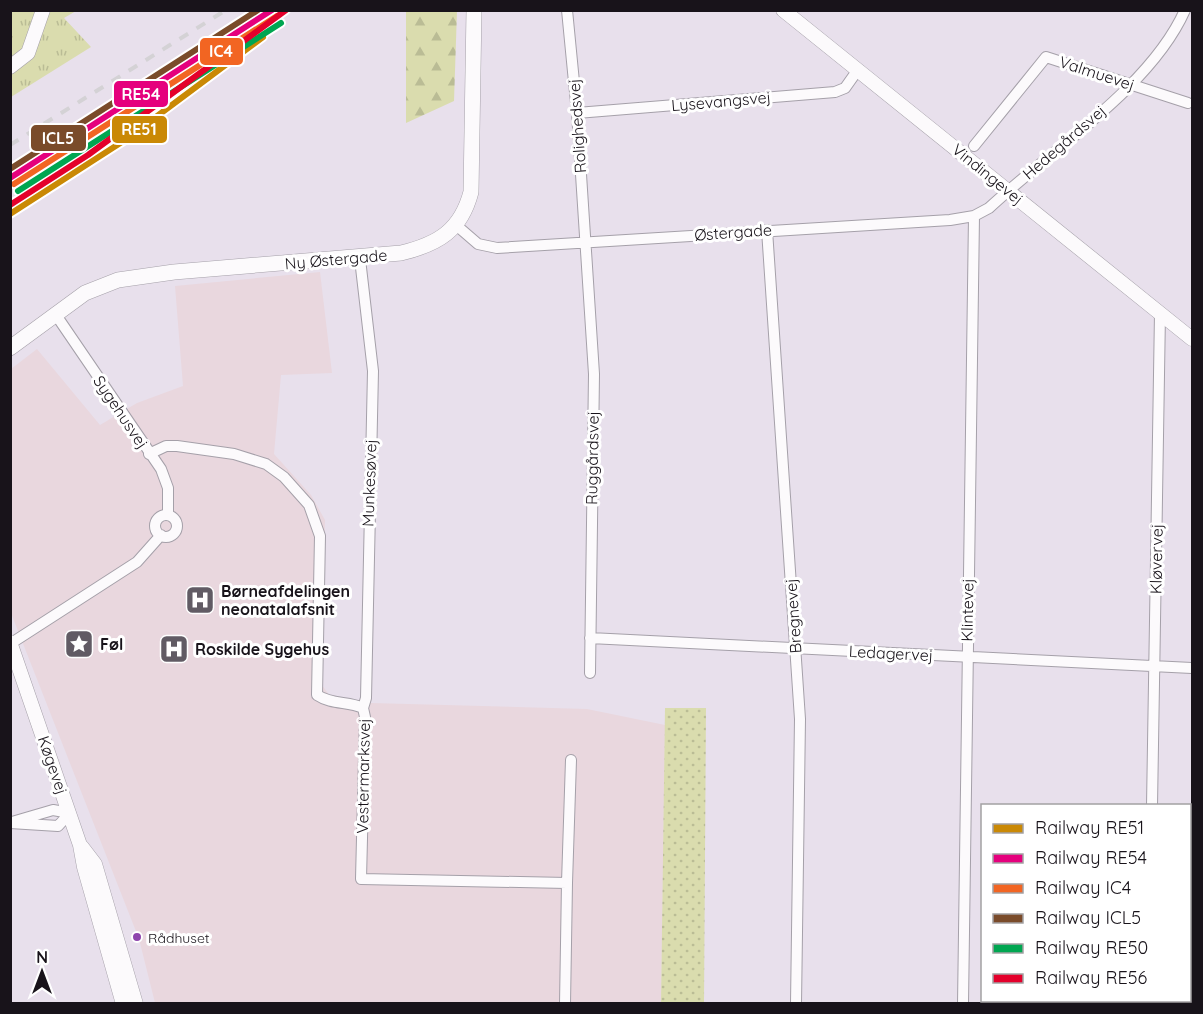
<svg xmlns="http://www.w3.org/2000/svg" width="1203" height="1014" viewBox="0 0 1203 1014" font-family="Quicksand,sans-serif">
	<defs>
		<pattern id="grass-dots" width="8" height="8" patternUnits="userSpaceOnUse" patternTransform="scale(1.5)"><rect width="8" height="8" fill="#dadcae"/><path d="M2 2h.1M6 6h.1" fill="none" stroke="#babc95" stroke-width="1.8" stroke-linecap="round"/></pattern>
		<pattern id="forest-firs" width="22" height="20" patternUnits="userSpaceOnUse" patternTransform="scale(1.5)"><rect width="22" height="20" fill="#dadcae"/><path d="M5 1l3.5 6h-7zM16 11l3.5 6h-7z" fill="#babc95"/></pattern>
		<pattern id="park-tufts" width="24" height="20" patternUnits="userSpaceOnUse" patternTransform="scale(1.5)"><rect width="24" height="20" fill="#dadcae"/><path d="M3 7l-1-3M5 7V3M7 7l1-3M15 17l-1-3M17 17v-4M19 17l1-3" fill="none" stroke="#babc95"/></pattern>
	</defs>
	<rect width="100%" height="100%" fill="#e8e0ec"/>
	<path fill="#e9d7de" d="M320 272 332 373 281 375 274 454 311 495 325 520 322 685 334 702 587 709 665 725 661 1003H155L139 939 11 613V369L37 349 100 425 137 403 183 386 175 286Z"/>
	<path fill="url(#grass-dots)" d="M665 708H706L704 1003H661Z"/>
	<path fill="url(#forest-firs)" d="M406 11H457L454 101 406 123Z"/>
	<path fill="url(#park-tufts)" d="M11 11H76L64 18 91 47 11 97Z"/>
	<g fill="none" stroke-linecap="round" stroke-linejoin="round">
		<g stroke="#a5a0a9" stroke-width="12">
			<path id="minor" d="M567 10 577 113 594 374 590 673
				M577 113 835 92 845 88 857 71
				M974 146 1046 57 1188 103
				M456 225 478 244 497 248 950 220 974 216 989 208C1051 150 1151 87 1185 10
				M767 230 800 719 796 1004
				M360 259 373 371 366 698 363 708
				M56 315 161 469 168 488V515
				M149 454 166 446H177L234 454 266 464 284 477 309 505 320 536 317 695C332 705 348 701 363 708L365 717 361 879 567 883 565 1004
				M155 526a11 11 0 1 1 22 0a11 11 0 1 1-22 0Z
				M590 638 1192 668
				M10 644 137 562 161 535
				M1152 806 1160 313
				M12 822 53 810 70 813
				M10 823 58 826 70 813
				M567 883 571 760
				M1190 886H1192
				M963 1004 974 216
				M1149 1004V1000"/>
		</g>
		<g stroke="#a5a0a9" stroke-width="15">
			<path id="tertiary" d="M783 10 1192 339
				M10 67 28 53 43 10
				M10 642 80 845 84 867 123 1004
				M82 847 95 864 136 1004"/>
		</g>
		<g stroke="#a5a0a9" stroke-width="16">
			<path id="secondary" d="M10 348 85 293 118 280 174 272 401 253C439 244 461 230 471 192L474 10"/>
		</g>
		<use href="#minor" stroke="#fcfafc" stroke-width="10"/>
		<use href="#tertiary" stroke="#fcfafc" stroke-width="14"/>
		<use href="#secondary" stroke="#fcfafc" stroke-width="15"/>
		<path stroke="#d4d2d5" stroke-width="4" stroke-dasharray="10 10" stroke-linecap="butt" d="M10 145 226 10"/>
		<g stroke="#fff" stroke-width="10">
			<path id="rail-1" d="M10 214 125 140 263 37"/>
		</g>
		<g stroke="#fff" stroke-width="10">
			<path id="rail-2" d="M10 178 272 10"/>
		</g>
		<g stroke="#fff" stroke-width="10">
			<path id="rail-3" d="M14 184 277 16"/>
		</g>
		<g stroke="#fff" stroke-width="10">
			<path id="rail-4" d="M10 169 258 10"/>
		</g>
		<g stroke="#fff" stroke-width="10">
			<path id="rail-5" d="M18 191 281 23"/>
		</g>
		<g stroke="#fff" stroke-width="10">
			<path id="rail-6" d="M10 205 88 155 286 10"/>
		</g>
		<use href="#rail-1" stroke="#ca8905" stroke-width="6"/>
		<use href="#rail-2" stroke="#e5007d" stroke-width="6"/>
		<use href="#rail-3" stroke="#f26522" stroke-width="6"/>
		<use href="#rail-4" stroke="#7a4b2a" stroke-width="6"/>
		<use href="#rail-5" stroke="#00a651" stroke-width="6"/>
		<use href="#rail-6" stroke="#e4002b" stroke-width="6"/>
	</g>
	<defs>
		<g id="hospital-square" transform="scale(1.5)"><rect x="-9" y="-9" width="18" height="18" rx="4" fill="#615b64" stroke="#fff"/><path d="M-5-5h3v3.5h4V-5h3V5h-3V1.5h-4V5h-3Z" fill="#fff"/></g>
		<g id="sight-square" transform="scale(1.5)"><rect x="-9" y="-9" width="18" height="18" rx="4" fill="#615b64" stroke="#fff"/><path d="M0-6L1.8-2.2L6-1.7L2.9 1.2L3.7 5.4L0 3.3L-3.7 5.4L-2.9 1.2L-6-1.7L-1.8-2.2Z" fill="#fff"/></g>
	</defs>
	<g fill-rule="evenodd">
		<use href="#hospital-square" x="200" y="600"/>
		<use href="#sight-square" x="79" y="644"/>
		<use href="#hospital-square" x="174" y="649"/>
	</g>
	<circle fill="#8e44ad" stroke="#fff" stroke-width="2" cx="137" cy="937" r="5"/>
	<g text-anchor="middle" stroke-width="6" stroke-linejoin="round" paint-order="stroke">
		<g font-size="14" fill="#18131a" stroke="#fff" text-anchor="start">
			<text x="148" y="943">Rådhuset</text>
		</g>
		<g font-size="16" fill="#18131a" stroke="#fff">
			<text transform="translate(1097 73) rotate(18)" y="6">Valmuevej</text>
			<text transform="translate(721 101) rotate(-5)" y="6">Lysevangsvej</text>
			<text transform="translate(577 126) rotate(-94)" y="6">Rolighedsvej</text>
			<text transform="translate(1064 142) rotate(-41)" y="6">Hedegårdsvej</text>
			<text transform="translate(988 174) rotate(39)" y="6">Vindingevej</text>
			<text transform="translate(733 232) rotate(-4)" y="6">Østergade</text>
			<text transform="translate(336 259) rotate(-5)" y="6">Ny Østergade</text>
			<text transform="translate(121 412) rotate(56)" y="6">Sygehusvej</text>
			<text transform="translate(592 458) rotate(-89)" y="6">Ruggårdsvej</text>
			<text transform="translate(369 483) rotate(-88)" y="6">Munkesøvej</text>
			<text transform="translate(1156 559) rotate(-89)" y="6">Kløvervej</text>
			<text transform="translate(967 610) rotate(-89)" y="6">Klintevej</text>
			<text transform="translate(793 616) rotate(-94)" y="6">Bregnevej</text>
			<text transform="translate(891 653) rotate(3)" y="6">Ledagervej</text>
			<text transform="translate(53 765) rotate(71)" y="6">Køgevej</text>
			<text transform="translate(363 776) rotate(-89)" y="6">Vestermarksvej</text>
		</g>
		<g font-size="16" font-weight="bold" fill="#18131a" stroke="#fff" text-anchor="start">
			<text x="221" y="597">Børneafdelingen<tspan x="221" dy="18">neonatalafsnit</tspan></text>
			<text x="100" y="650">Føl</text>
			<text x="195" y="655">Roskilde Sygehus</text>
		</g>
	</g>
	<g stroke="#fff" stroke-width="2">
		<rect x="199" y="37" width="45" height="29" rx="6" fill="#f26522"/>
		<rect x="113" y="80" width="56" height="28" rx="6" fill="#e5007d"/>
		<rect x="111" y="115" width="57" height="29" rx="6" fill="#ca8905"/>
		<rect x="30" y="124" width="57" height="28" rx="6" fill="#7a4b2a"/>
	</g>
	<g font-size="16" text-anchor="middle" font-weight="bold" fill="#fff">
		<text x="221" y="57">IC4</text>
		<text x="141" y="100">RE54</text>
		<text x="139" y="135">RE51</text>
		<text x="58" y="144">ICL5</text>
	</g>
	<rect width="1203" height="1014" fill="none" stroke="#18131a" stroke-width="24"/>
	<rect x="981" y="804" width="210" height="198" fill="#ffffff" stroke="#a3a1a3" stroke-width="1.5"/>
	<rect x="993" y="824" width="30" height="9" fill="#ca8905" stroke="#a3a1a3" stroke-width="1.5"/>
	<text x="1035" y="834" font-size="18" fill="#18131a">Railway RE51</text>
	<rect x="993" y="854" width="30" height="9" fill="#e5007d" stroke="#a3a1a3" stroke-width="1.5"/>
	<text x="1035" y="864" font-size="18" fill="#18131a">Railway RE54</text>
	<rect x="993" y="884" width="30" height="9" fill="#f26522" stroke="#a3a1a3" stroke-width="1.5"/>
	<text x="1035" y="894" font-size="18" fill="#18131a">Railway IC4</text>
	<rect x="993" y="914" width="30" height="9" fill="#7a4b2a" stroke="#a3a1a3" stroke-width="1.5"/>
	<text x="1035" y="924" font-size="18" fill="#18131a">Railway ICL5</text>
	<rect x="993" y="944" width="30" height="9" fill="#00a651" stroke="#a3a1a3" stroke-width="1.5"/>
	<text x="1035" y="954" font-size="18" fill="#18131a">Railway RE50</text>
	<rect x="993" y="974" width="30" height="9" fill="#e4002b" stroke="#a3a1a3" stroke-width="1.5"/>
	<text x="1035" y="984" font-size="18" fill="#18131a">Railway RE56</text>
	<g transform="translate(42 972)" stroke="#ffffff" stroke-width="4.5" paint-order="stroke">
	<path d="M0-4.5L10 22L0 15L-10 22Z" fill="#18131a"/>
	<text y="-9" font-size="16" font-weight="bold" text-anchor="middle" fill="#18131a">N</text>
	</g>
</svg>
